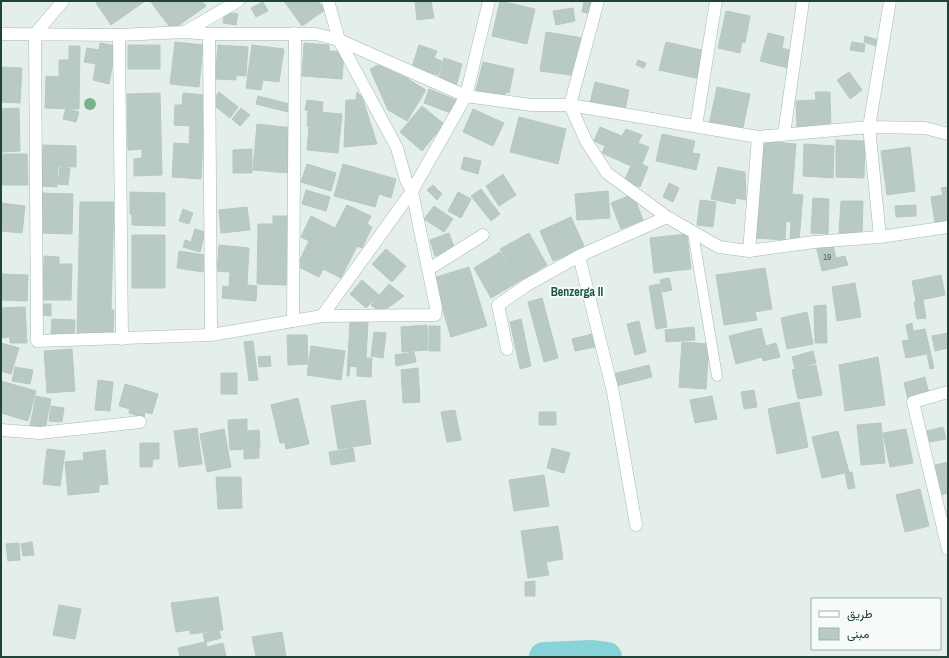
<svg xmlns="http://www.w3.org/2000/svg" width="949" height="658" viewBox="0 0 949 658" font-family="'Archivo Narrow',Vazirmatn,sans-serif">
	<rect width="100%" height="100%" fill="#e4efe9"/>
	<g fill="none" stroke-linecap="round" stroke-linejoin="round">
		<path stroke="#88d3d8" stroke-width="30" d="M544 657 591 655 607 657"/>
	</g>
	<path fill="#b9cac2" stroke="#b6c9c0" d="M98 1H145L111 25 96 3Z
		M202 1 206 6 172 30 151 2Z
		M284 1H318L325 10 302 26Z
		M415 1H431L434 18 417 20Z
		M500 1 535 9 527 44 492 36Z
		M584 1H596L593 14 582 12Z
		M263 2 268 11 256 17 251 8Z
		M573 8 575 21 556 25 553 11Z
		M726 11 750 16 745 43 742 42 740 53 718 48Z
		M225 12 238 14 236 25 223 23Z
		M546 32 583 38 577 76 540 71Z
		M768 33 784 37 782 48 792 51 788 68 760 61Z
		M865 36 878 40 876 46 864 42Z
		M175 42 203 45 199 87 170 84Z
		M666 42 706 51 700 79 659 70Z
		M852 42 865 44 864 52 850 50Z
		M100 43 116 46 109 84 93 80 96 64 84 62 87 48 99 50Z
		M304 43 329 45V51L344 52 342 79 302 76Z
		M128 45H160V69H128Z
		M218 45 248 47 246 76 236 75V80L215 79Z
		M252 45 284 49 279 82 263 80 261 90 246 88Z
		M419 45 437 51 434 58 442 61 438 75 412 67Z
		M69 46H80L79 109 45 108 46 76 59 77V60H69Z
		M444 58 462 64 456 86 438 81Z
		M638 60 646 63 644 68 636 65Z
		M483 62 514 69 509 93 506 92 505 97 476 90Z
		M378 65 409 79 388 110 370 69Z
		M1 67 22 68 20 103 1 102Z
		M849 72 862 90 850 99 837 80Z
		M408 79 426 90 407 121 388 110Z
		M595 82 629 90 624 115 589 107Z
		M717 87 750 94 742 132 709 125Z
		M429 89 456 100 451 113 424 103Z
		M219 92 238 107 230 118 211 103Z
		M357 92 362 97 377 144 344 147 346 100H356Z
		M815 92H830L831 129 797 130 796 101 816 100Z
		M160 93 162 175 134 176V159L142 158V149L128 150 127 94Z
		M183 93 205 95 201 179 172 177 174 143 189 144 190 126 174 125 175 105H182Z
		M258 96 290 104 288 112 256 104Z
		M307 100 323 102 322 112 305 110Z
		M422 106 444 124 422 151 400 132Z
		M19 108 20 151 1 152V109Z
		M66 108 79 112 76 122 63 119Z
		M241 108 250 115 240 126 232 119Z
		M473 109 504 123 493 146 463 132Z
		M308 111 342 114 338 153 307 150 309 126H307Z
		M519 117 566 129 558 164 510 152Z
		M257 124 293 128 289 173 253 170Z
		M600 127 622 136 626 129 642 135 638 143 649 147 642 164 648 167 640 187 624 181 631 166 602 153 605 146 594 141Z
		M662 134 695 141 692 153 700 154 696 170 656 161Z
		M836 140 865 141 864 178 836 177Z
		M762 141 796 144 792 194 803 195 799 241 790 240 791 222 786 221 785 240 754 238Z
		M804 144 834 146 833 178 803 176Z
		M43 145 76 146V167L58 166 57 187 41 186Z
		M910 147 915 191 887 195 881 151Z
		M252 149V173H233V150Z
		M1 154H27L28 185H1Z
		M464 157 481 161 478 174 461 169Z
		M307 164 336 173 331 191 301 182Z
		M343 164 396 179 391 198 379 194 375 207 334 196Z
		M60 167 70 168 68 185 58 184Z
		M718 167 745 172 746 200 736 198 735 204 711 199Z
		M503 174 516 195 499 206 486 186Z
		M669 183 679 188 673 202 663 197Z
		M433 185 442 194 437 200 427 190Z
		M948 187V221L935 223 931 197 943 195 941 188Z
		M481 189 500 214 491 221 471 196Z
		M306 190 330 197 326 211 302 204Z
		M608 191 610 218 577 220 575 194Z
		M130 192 165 193V226L132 225V214H130Z
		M458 192 471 199 461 218 448 211Z
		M41 193 73 194 72 234 40 233Z
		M633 194 643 220 621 229 611 203Z
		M813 198 829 199 828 234 811 233Z
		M700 200 716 202 713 227 697 225Z
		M841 201H863L862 234 839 233Z
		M80 202H114L111 310H114L113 336 77 335Z
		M1 203 25 206 22 233 1 231Z
		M347 205 371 216 367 224 372 227 362 248 357 246 341 278 323 269 319 277 297 266 309 241 301 237 311 216 335 228Z
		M916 205V216L896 217 895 206Z
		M434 206 453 219 444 232 424 219Z
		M247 207 250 230 221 233 219 210Z
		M183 209 193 213 189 224 179 221Z
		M273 216H288L286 285 257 284 258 224H273Z
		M571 217 585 248 553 261 540 231Z
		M195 229 205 232 200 252 183 247 185 240 191 242Z
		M449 233 455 250 435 256 430 240Z
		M529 233 547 265 518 282 500 249Z
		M687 234 691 269 654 273 650 238Z
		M132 235H165V288H132Z
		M832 241 836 258 845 256 848 265 822 271 816 245Z
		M219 245 249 248 247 285 257 286 256 301 222 298 223 286 229 287 230 272 217 271Z
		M386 249 406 266 392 282 372 264Z
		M179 251 205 255 203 272 177 268Z
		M500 252 518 282 491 298 474 268Z
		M44 256 59 257V264H72L71 300H43Z
		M469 267 487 326 451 337 433 278Z
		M765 268 772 309 755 312 757 320 724 325 716 275Z
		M1 274 28 275 27 301 1 300Z
		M941 275 945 295 916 301 912 281Z
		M669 278 672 290 663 292 660 280Z
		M362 280 379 295 366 308 350 294Z
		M855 283 861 317 837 321 832 287Z
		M389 284 404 296 381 313 371 305Z
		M660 284 667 327 656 329 649 286Z
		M542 298 558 358 544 362 528 302Z
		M923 300 926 318 917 319 914 302Z
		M42 304H51V316L41 315Z
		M826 305 827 343H815L814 306Z
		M25 307 27 343H10V337L1 338V308Z
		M807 312 813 344 787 349 781 318Z
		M52 319 75 320 74 336 51 335Z
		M521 319 531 366 520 369 510 322Z
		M350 321 368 322 366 358H372L371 377 357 376V367L350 366 349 376H347Z
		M639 321 646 352 635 355 627 324Z
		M912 323 913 331 925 329 934 368 930 369 927 354 906 358 902 341 909 340 906 325Z
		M427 325 428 350 402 352 401 327Z
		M429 326H440V351H429Z
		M694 327 695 340 666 342 665 330Z
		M761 328 766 346 776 343 780 357 763 361 762 357 736 364 729 336Z
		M374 332 386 333 383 358 371 356Z
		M948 333V348L935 351 932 336Z
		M592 334 595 347 575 351 572 339Z
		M287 335H307L308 364 288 365Z
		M253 341 258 380 249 381 244 342Z
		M682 342 709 344 706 389 679 387Z
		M1 343 19 348 11 374 1 371Z
		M311 346 345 351 341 380 307 375Z
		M72 349 75 391 47 393 44 351Z
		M813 351 816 363 795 369 792 357Z
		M414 352 416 362 396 366 395 355Z
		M270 356 271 366 259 367 258 357Z
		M878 357 885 405 845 411 839 365Z
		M649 365 652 377 616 386 613 374Z
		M816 365 822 395 798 399 792 370Z
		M15 367 33 370 30 384 12 381Z
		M418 368 420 402 403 403 401 370Z
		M221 373H237V394H221Z
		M925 377 929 394 908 399 904 383Z
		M98 380 113 382 110 411 95 410Z
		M1 381 36 391 28 421 1 413Z
		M125 384 158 394 152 414 145 412 144 418 129 413 130 409 119 406Z
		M754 390 757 407 744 409 741 392Z
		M36 396 51 399 45 429 30 426Z
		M712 396 717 419 695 423 690 400Z
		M298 398 309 444 286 449 285 443H280L271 405Z
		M365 400 371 444 338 449 331 406Z
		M799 402 808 447 777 454 768 409Z
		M51 406 64 408 62 422 49 421Z
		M455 410 461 440 447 442 441 412Z
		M539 412H556V425H539Z
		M247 419V431L259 430 260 448 230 450 228 420Z
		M881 423 885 463 861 465 857 425Z
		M943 427 946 439 930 442 927 431Z
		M197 428 202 464 179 467 174 431Z
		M224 429 231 467 207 472 200 434Z
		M906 429 913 463 890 467 883 433Z
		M838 431 849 472 822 478 812 437Z
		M140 443H159V459H153L152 467H140Z
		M353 448 355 461 331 465 329 452Z
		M552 448 570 453 564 473 547 468Z
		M47 449 65 451 60 486 43 484Z
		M259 449V458L244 459V450Z
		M105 450 108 484 99 485V492L68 495 65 462 84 460 83 453Z
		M948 462V493L941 495 935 465Z
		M852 472 855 488 848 489 845 473Z
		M544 475 549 506 514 511 509 480Z
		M216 477H241L242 508 218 509Z
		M920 489 929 526 905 532 896 495Z
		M558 526 563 559 546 562 549 575 528 578 521 531Z
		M32 542 34 555 23 556 21 544Z
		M19 543 20 560 8 561 6 544Z
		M535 581V596H525V582Z
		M218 597 223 630 190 634V630L176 632 171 603Z
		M59 605 81 609 75 639 53 635Z
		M219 631 221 638 206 642 207 647 223 643 226 656 180 657 178 648 205 642 203 634Z
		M282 632 286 657H256L252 637Z"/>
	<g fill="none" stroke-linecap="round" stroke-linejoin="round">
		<g stroke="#a6b8b0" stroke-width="11">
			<path id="service" d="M693 233 717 376"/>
		</g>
		<g stroke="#a6b8b0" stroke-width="13">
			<path id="minor" d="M63 1 35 34 37 341 211 335 322 316 412 191 466 96 489 1
				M598 1 570 105 586 141 607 173 667 217 719 247 749 251 814 242 880 237 948 227
				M185 32 238 1
				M1 34 119 35 185 32 209 34H316L339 40 466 96 531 105H570L758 137 869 127 925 128 948 134
				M209 34 211 335
				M119 35 122 339
				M696 126 716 1
				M784 134 803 1
				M880 237 869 127 890 1
				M749 251 758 137
				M579 256 613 392 636 525
				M429 269 483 235
				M322 316 435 315 436 308 412 191 406 180 397 148 339 40 328 1
				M293 321 295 33
				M507 349 498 305 527 285 579 256 667 217
				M948 392 913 402 948 549
				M1 430 40 433 140 422"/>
		</g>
		<use href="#service" stroke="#fff" stroke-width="10"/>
		<use href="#minor" stroke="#fff" stroke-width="12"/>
	</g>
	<circle fill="#7cb18d" cx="90" cy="104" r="6"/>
	<g text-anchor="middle" stroke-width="4" stroke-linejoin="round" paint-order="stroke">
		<g font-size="9" fill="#47655a">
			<text x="827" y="260">19</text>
		</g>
		<g font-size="12" font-weight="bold" fill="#1b5744" stroke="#f6fbf8">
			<text x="577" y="296">Benzerga II</text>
		</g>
	</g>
	<rect width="949" height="658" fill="none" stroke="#214337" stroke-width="4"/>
	<rect x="811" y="598" width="130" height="52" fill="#f6fbf8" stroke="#a1b1ab"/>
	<rect x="819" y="611" width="20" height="6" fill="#ffffff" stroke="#a1b1ab"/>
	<text x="847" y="618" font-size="12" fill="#214337">طريق</text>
	<rect x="819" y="628" width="20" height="12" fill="#b9cac2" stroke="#a1b1ab"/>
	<text x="847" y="638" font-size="12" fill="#214337">مبنى</text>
</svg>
